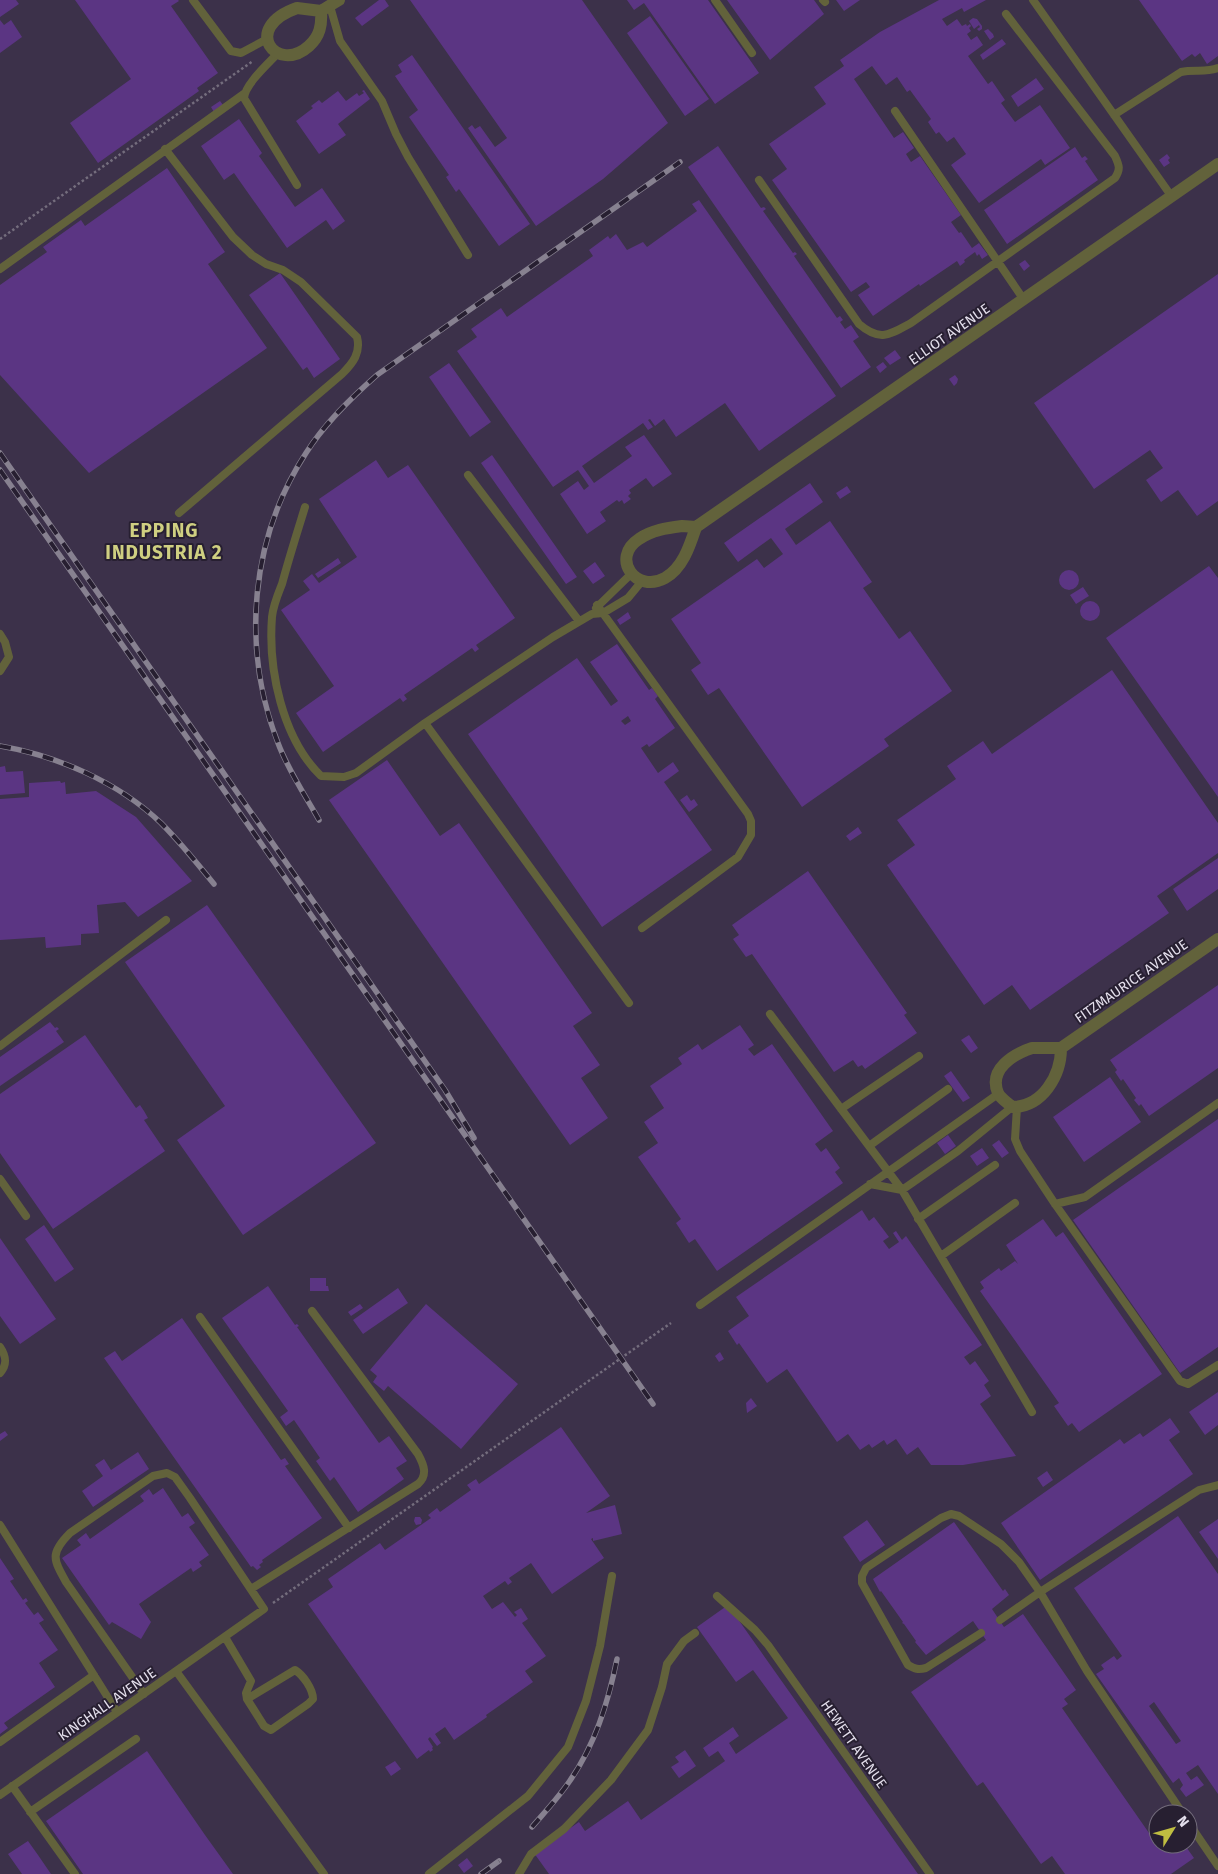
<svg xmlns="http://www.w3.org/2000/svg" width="1218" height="1874" viewBox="0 0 1218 1874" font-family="'Fira Sans',sans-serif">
	<rect width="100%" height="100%" fill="#31293b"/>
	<path fill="#3c314a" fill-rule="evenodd" d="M0 0H1218V1874H0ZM1158 1814H1188V1844H1158Z"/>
	<path fill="#5b3583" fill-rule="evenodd" d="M0 0H16L19 4 0 17Z
		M75 0H178L179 1 171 6 218 73 197 88 199 91 98 163 70 123 131 79Z
		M379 0H385L389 6 362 26 355 18Z
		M410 0H582L668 123 603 179 536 226 468 128 472 125 475 129 480 126 495 147 507 138Z
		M627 0H708L759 73 715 104 644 3 634 10Z
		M727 0H814L824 14 770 60Z
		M836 0H860L844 11Z
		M939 0H986L964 12 962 8 942 19 947 26 957 19 962 26 966 24 967 26 970 24 971 26 969 28 971 31 967 34 971 40 977 36 983 45 968 56 988 84 992 81 1005 100 1001 103 1015 122 1040 105 1070 148 1045 165 1041 159 979 203 951 165 966 154 954 137 947 142 939 132 936 134 928 122 931 119 910 90 907 92 897 77 886 85 872 66 854 79 894 138 903 132 914 148 906 154 911 162 920 156 961 215 951 222 959 233 961 232 972 248 979 243 988 255 982 259 979 254 977 256 975 252 964 260 965 262 960 266 957 261 920 286 919 284 873 316 858 295 870 287 866 282 851 292 772 180 787 169 769 144 826 104 814 87 844 66 840 60 880 32Z
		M1139 0H1218V56L1207 64 1200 53 1195 57 1192 54 1182 61Z
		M650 16 709 99 685 116 627 33Z
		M973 18 977 19 982 26V29L979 31 977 29 980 27 979 25 974 29 969 21Z
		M0 20 4 25 11 20 22 37 0 53Z
		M988 29 993 34 994 37 990 40 984 31Z
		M1002 39 1006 44 983 60 980 55Z
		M412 55 530 224 499 246 459 189 456 192 446 177 449 175 409 117 418 110 395 76 402 72 398 65Z
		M1036 78 1044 89 1018 107 1011 96Z
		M364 90 370 99 338 124 346 135 319 154 296 121 313 108 311 106 319 100 322 103 338 91 346 101 357 93 359 96 364 93 362 91Z
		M220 101 223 105 214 112 211 107Z
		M239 119 262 153 259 156 295 207 322 188 345 221 333 230 326 220 287 248 234 173 224 180 201 146Z
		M718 146 761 208 764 207 766 209 763 211 793 253 795 252 797 254 794 256 837 318 840 316 843 320 840 322 845 329 851 325 859 337 853 341 871 367 841 388 688 167Z
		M1075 147 1082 158 1085 156 1088 159 1085 161 1098 180 1007 244 984 210Z
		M1167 154 1170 158 1168 160 1170 163 1164 167 1159 160Z
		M167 168 225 252 208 264 267 348 89 473 0 375V285L47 252 43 247 81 220 85 226Z
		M699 200 836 396 759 451 725 403 676 437 664 419 655 426 650 419 648 420 653 427 648 430 643 423 582 466 594 483 632 456 625 447 644 435 672 474 653 487 646 478 629 490 631 493 628 496 631 499 624 504 622 500 619 502 617 500 600 512 606 521 587 534 560 494 578 481 584 490 589 486 578 470 553 487 457 351 477 337 471 329 501 308 507 317 593 256 589 250 608 236 610 239 616 234 627 250 643 242 647 247 697 211 692 204Z
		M1025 260 1030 266 1024 271 1019 264Z
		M280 273 340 359 314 378 307 367 303 370 249 295Z
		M1218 274V501L1197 516 1178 490 1161 502 1146 480 1163 468 1150 450 1094 489 1034 403Z
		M895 350 901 358 890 365 884 358Z
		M883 362 887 367 880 373 876 367Z
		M449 363 491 422 470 437 429 377Z
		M955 375 958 379 957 383 954 386 949 379Z
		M492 455 577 577 566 584 481 463Z
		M376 460 388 478 408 465 515 618 476 645 479 649 475 652 472 648 404 695 407 699 403 702 400 698 323 752 296 713 334 686 281 610 310 590 303 581 312 574 319 583 357 557 319 499Z
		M810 483 823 502 785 529 796 545 830 521 872 582 863 588 899 639 910 631 952 691 884 739 889 746 802 807 719 688 708 695 691 670 701 663 671 619 757 559 764 568 783 554 771 538 738 562 724 543Z
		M847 486 851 492 840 499 836 493Z
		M338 558 341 563 318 578 315 574Z
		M595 562 605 576 593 584 583 571Z
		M1209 566 1218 578V797L1106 638Z
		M1059 580a10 10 0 1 1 20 0a10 10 0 1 1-20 0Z
		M1083 587 1089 596 1076 604 1070 595Z
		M1080 611a10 10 0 1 1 20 0a10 10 0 1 1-20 0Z
		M628 612 631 618 620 625 617 620Z
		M617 644 649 690 652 688 658 696 655 699 675 728 649 747 647 744 641 748 658 773 673 762 679 771 664 782 712 850 602 927 468 734 577 658 611 706 618 701 590 662ZM628 716 631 721 625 725 621 721Z
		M1112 670 1218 823V853L1157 896 1169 913 1030 1010 1012 985 984 1005 887 865 915 845 897 820 956 779 947 766 983 741 992 754Z
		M387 760 440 836 459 823 592 1013 573 1026 600 1065 581 1078 608 1118 570 1145 329 800Z
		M5 766 6 772 23 771 25 793 0 795V767Z
		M60 781 61 783 65 782 66 794 96 791 136 817 192 881 138 917 125 902 97 905 99 933 81 934V945L46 948 45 937 0 940V799L29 797V783Z
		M687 795 691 801 694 799 698 805 689 812 680 800Z
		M858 827 862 833 850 841 846 836Z
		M1218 858V889L1187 911 1173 889Z
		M808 871 907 1013 904 1015 917 1033 865 1069 862 1065 858 1067 853 1060 834 1072 752 954 746 957 733 939 739 935 732 925Z
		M207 905 376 1143 243 1235 177 1140 225 1106 125 962Z
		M1218 985V1068L1149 1116 1141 1104 1139 1106 1134 1100 1136 1098 1123 1079 1121 1081 1115 1072 1117 1070 1110 1060Z
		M50 1022 55 1028 57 1027 59 1029 56 1031 64 1042 0 1086V1057Z
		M740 1025 754 1045 748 1049 754 1056 772 1044 833 1131 815 1144 821 1152 826 1148 840 1168 835 1172 843 1183 717 1271 695 1239 689 1243 676 1223 681 1219 638 1157 658 1143 644 1122 664 1108 650 1086 682 1064 678 1058 698 1044 702 1050Z
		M85 1035 136 1108 140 1105 144 1111 148 1118 144 1120 165 1151 53 1229 0 1153V1094Z
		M969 1035 978 1048 971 1053 961 1040Z
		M951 1071 970 1098 963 1102 944 1076Z
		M1110 1077 1141 1122 1084 1162 1053 1117Z
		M1218 1119V1347L1180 1373 1073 1220Z
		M948 1135 956 1146 945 1154 937 1143Z
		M999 1140 1009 1153 1002 1158 992 1145Z
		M982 1148 989 1158 977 1166 970 1156Z
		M862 1210 869 1221 874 1217 889 1237 883 1241 889 1249 899 1242 893 1233 896 1231 902 1240 906 1236 982 1345 964 1357 970 1365 975 1361 989 1381 984 1385 991 1396 980 1404 1016 1456 963 1465H931L918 1447 907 1455 896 1439 887 1445 884 1440 872 1448 869 1444 860 1450 848 1434 837 1442 787 1369 767 1383 739 1343 737 1345 728 1331 749 1316 736 1297Z
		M1043 1219 1056 1237 1063 1232 1162 1374 1079 1432 1072 1423 1068 1426 1054 1406 1059 1403 980 1291 984 1288 980 1282 999 1268 1001 1271 1015 1261 1018 1264 1006 1245Z
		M44 1225 74 1269 55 1282 25 1239Z
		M0 1238 56 1319 20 1344 0 1316Z
		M310 1278H326V1286H328L329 1291H310Z
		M268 1286 295 1325 297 1324 299 1326 297 1327 379 1443 389 1436 407 1461 396 1468 404 1479 358 1512 334 1477 330 1481 316 1461 320 1458 294 1420 286 1426 280 1417 288 1411 222 1318Z
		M398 1288 408 1303 363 1334 353 1320Z
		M360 1304 363 1308 351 1316 348 1312Z
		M426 1304 518 1384 461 1449 388 1386 384 1391 373 1382 377 1376 370 1370Z
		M182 1318 281 1460 285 1458 289 1464 285 1466 322 1518 262 1560 263 1562 259 1565 261 1567 257 1570 253 1566 251 1567 104 1358 115 1351 122 1361Z
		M720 1352 724 1359 719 1362 715 1356Z
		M1218 1392V1425L1205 1435 1189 1412Z
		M751 1398 757 1406 747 1413 746 1403Z
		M1170 1418 1180 1432 1169 1440 1193 1474 1040 1580 1001 1523 1120 1439 1124 1444 1140 1433 1143 1437Z
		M561 1427 610 1496 586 1513 615 1505 622 1534 593 1541V1538L591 1539 604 1558 552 1594 531 1563 509 1578 512 1582 508 1585 505 1581 483 1596 492 1609 503 1602 515 1617 517 1615 514 1612 521 1608 528 1619 522 1623 546 1656 525 1671 533 1682 486 1715 487 1717 454 1740 445 1727 435 1734 441 1743 437 1746 430 1737 428 1739 433 1747 432 1748 433 1750 430 1752 429 1750 417 1759 308 1604 333 1587 328 1579 380 1543 385 1550 431 1518 428 1515 437 1508 440 1512 471 1490 467 1485 476 1479 479 1484Z
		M5 1431 8 1435 0 1441V1434Z
		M138 1452 149 1469 93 1507 82 1491 103 1476 95 1465 104 1459 111 1470Z
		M1047 1471 1053 1480 1043 1487 1037 1478Z
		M163 1488 182 1517 188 1513 195 1523 189 1527 209 1555 199 1562 202 1566 193 1572 191 1568 139 1604 151 1622 141 1639 112 1622 109 1625 62 1558 81 1545 77 1540 86 1533 90 1539 144 1501 140 1496 149 1489 153 1495Z
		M1178 1516 1218 1574V1794L1198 1765 1186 1773 1191 1780 1197 1776 1204 1785 1186 1797 1180 1789 1183 1785 1179 1778 1173 1783 1096 1674 1104 1669 1101 1665 1114 1656 1117 1660 1122 1656 1074 1588ZM1154 1702 1181 1741 1176 1744 1149 1706Z
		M415 1517H420L422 1520 421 1524 416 1525 414 1521Z
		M1218 1519V1559L1199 1532Z
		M867 1520 885 1545 860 1562 843 1537Z
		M954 1522 1003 1591 1005 1589 1009 1595 992 1609 1004 1627 1023 1614 1076 1690 1064 1699 1068 1704 1062 1708 1149 1833 1158 1826V1844H1184L1194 1858 1171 1874H1065L1052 1856 1041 1864 983 1782 977 1786 911 1692 986 1640 973 1621 926 1655 915 1642 916 1641 904 1624 902 1623 903 1622 881 1591 880 1592 873 1579Z
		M0 1558 14 1579 10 1581 23 1600 26 1598 28 1601 25 1603 34 1615 38 1612 44 1620 39 1623 58 1650 39 1663 55 1687 4 1723 8 1728 0 1734Z
		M728 1605 918 1874H549L534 1853 579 1822 585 1831 628 1801 641 1820 725 1761 718 1751 709 1757 703 1748 733 1727 739 1736 729 1743 736 1754 788 1718 753 1670 736 1682 697 1627Z
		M685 1750 696 1766 679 1778 671 1767 679 1762 675 1757Z
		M147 1751 205 1835 233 1874H83L46 1821Z
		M395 1761 401 1769 391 1776 385 1767Z
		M28 1841 38 1855 51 1874H22L8 1854Z
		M467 1858 473 1866 464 1873 458 1865Z"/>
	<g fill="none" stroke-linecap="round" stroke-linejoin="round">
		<path stroke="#746d7d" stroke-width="2.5" stroke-dasharray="2.5 2.5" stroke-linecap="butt" d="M0 239 253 61
			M273 1603 671 1323"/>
		<path stroke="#62623b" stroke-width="8" d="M193 0 231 51 241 53 267 39
			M715 0 752 53
			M823 0 825 2
			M1033 0 1172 197
			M330 6 340 41 382 101 396 134 408 157 468 255
			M278 53C269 63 245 84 244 98L297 185
			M895 111 1024 300
			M1114 115 1181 72C1194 69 1206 73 1218 68
			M165 149 233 237 252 255 266 264 283 270 301 282 357 337C361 353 353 363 342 374L179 513
			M759 180 859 324C880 342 889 335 911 323L1115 178C1121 169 1119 165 1115 156L1006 14
			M0 269 245 93
			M468 475 579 621
			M305 507C297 533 289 558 282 584 278 594 273 606 272 617 268 669 282 738 321 776L344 777 356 773 425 723 553 637 592 614 603 613 628 598 642 581
			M597 605 748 814 751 821V835L738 857 642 928
			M596 608 631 574
			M0 634 5 642 9 657 0 671
			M425 723 629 1003
			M770 1014 902 1190 1032 1412
			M0 1046 166 920
			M1017 1107 1015 1139 1020 1151 1055 1204 1180 1381 1188 1384 1218 1365
			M841 1109 919 1056
			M869 1146 948 1089
			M0 1179 26 1216
			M870 1184 902 1190 958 1151 1012 1107
			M1055 1204 1085 1197 1218 1103
			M918 1219 995 1165
			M941 1256 1015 1203
			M700 1305 998 1094
			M200 1317 349 1528
			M0 1347C6 1356 8 1364 0 1373
			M0 1525 117 1712
			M251 1589 418 1484C428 1475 424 1465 418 1454L312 1311
			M717 1596 755 1630 768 1645 930 1874
			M981 1633 926 1668C918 1670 915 1669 908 1665L862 1583V1576L866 1568 941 1518 951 1514 959 1516 1001 1544 1019 1562 1040 1592 1000 1620
			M225 1637 251 1681 246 1693 247 1699 264 1726 271 1730 308 1704 313 1699C313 1689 303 1675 295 1670L247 1699
			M176 1671 324 1874
			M0 1742 94 1675
			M12 1786 75 1874
			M0 1795 264 1609 190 1498 175 1477 167 1473 153 1476 70 1533C50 1553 53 1559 66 1582L144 1694
			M30 1812 136 1739
			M1183 1814 1087 1671 1040 1592 1199 1490 1218 1485
			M1188 1822 1218 1866
			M429 1874 528 1796 568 1747 586 1701 600 1646 612 1576
			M519 1874 531 1854 564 1829 611 1780 648 1730 662 1687 667 1664 684 1641 695 1633"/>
		<path stroke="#62623b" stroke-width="12" d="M297 8 321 11C322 25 320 36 309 46 277 75 240 28 297 8Z
			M321 11 339 0
			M682 526 696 527C690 545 683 568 665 578 636 594 610 558 639 539 652 530 667 528 682 526Z
			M696 527 1218 164
			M1032 1048H1061C1061 1075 1043 1107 1012 1107 1008 1103 1000 1098 998 1093 988 1069 1014 1054 1032 1048Z
			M1061 1048 1218 939"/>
		<g stroke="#878190" stroke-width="5.5">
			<path id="rail" d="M0 453 445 1090 474 1138
				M0 470 653 1404
				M0 746C58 756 118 782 161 823 180 842 197 863 214 884
				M319 820C305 795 288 770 278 743 241 648 250 539 306 453 325 423 351 398 377 375L680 162
				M532 1827C544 1813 558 1798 569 1782 595 1745 608 1703 617 1659
				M481 1874 499 1861"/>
		</g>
		<use href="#rail" stroke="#271f31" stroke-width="4" stroke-dasharray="11" stroke-linecap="butt"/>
	</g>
	<g text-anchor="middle" stroke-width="4" stroke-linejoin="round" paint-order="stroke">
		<g font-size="14" fill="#e4dfec" stroke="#271f31">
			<text transform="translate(949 334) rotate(-35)" y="5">ELLIOT AVENUE</text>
			<text transform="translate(1131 981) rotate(-35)" y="5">FITZMAURICE AVENUE</text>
			<text transform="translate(107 1704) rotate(-35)" y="5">KINGHALL AVENUE</text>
			<text transform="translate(854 1744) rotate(55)" y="5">HEWETT AVENUE</text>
		</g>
		<g font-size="19" font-weight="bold" letter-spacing="1" fill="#cfcf81" stroke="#271f31">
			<text x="164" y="537">EPPING<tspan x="164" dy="22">INDUSTRIA 2</tspan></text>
		</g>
	</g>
	<g transform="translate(1173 1829) rotate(53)"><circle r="24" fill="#271f31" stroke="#736c7c"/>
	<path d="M0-4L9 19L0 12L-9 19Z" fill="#c0be41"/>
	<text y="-8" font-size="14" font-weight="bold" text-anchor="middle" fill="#e4dfec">N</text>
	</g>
</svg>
